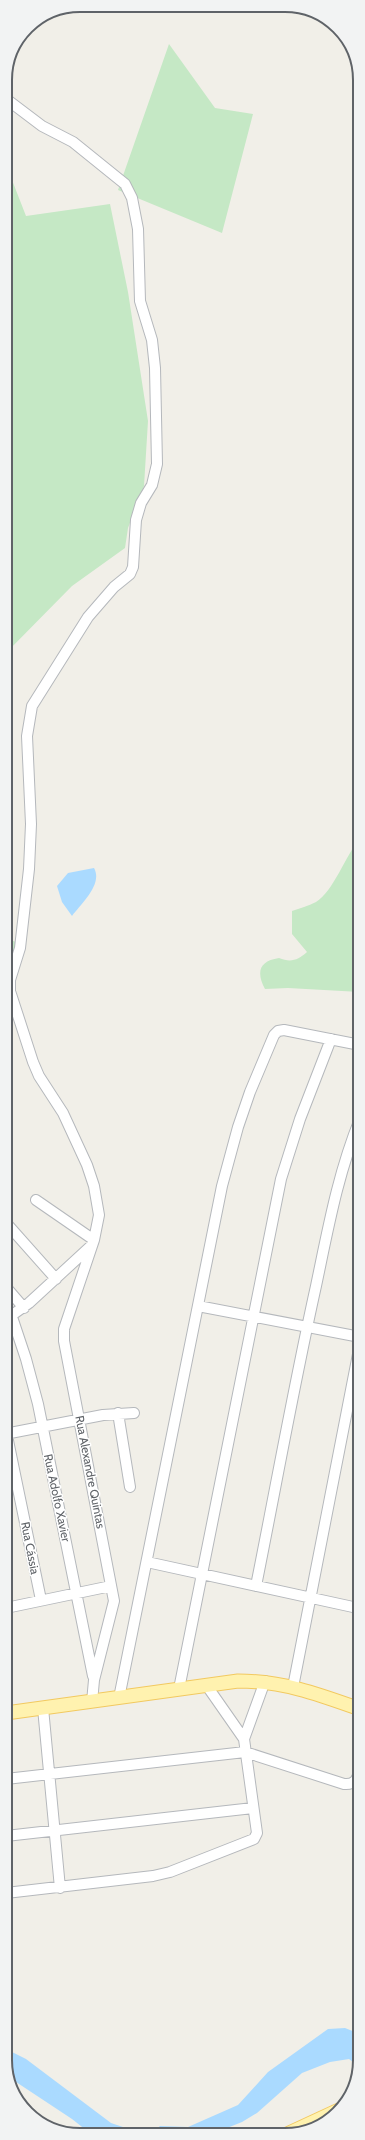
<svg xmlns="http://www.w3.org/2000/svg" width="365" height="2140" viewBox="0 0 365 2140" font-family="Cabin,sans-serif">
	<rect width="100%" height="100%" fill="#f1efe8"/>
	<path fill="#c5e8c5" d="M169 44 215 108 253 114 222 233 118 190Z
		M5 162 26 216 110 204 128 292 148 421 144 486 128 528 125 548 72 586 5 654Z
		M360 838V992L288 988 265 989C256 972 259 961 279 958 291 963 298 960 307 952L292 934V911C300 908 308 906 316 902 333 892 346 855 360 838Z
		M5 936 17 943 5 991Z"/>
	<path fill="#aadaff" d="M94 868C103 884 82 903 72 916L62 902 57 886 68 873Z
		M345 2028 360 2034V2060L358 2066 349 2059 330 2062 302 2073 257 2113 242 2122 212 2134H150L160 2126 188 2127 238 2105 268 2072 328 2029Z
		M6 2049 26 2059 111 2123 144 2134H91L72 2119 10 2078 6 2069Z"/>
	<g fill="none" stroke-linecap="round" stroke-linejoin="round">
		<g stroke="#b5b8bc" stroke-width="12">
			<path id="minor" d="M5 98 42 126 73 142 125 184 132 198 138 229 140 301 152 340 155 368 157 464 152 485 141 503 136 520 133 567 130 574 114 587 88 617 32 706 27 736 31 824 29 869 20 948 10 980V991L33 1062 39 1076 63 1113 87 1165 94 1186 99 1215 94 1240 64 1329V1341L114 1601 94 1680 92 1702
				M36 1200 94 1240
				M8 1225 56 1279
				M5 1286 24 1308
				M198 1306 360 1337
				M12 1317 26 1359 38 1404 93 1676
				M5 1320 29 1303 91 1246
				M118 1413 130 1487
				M5 1426 41 1600
				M5 1434 103 1415 134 1413
				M147 1562 353 1607
				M256 1586C276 1486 294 1385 316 1286 328 1229 338 1173 360 1119
				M6 1608 111 1586
				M293 1687 360 1344
				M179 1689 281 1179 300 1119 331 1039
				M119 1698 222 1186 238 1127 250 1092 274 1035 278 1031 284 1030 360 1045
				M43 1708 60 1888
				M244 1739 265 1681
				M6 1779 245 1752 344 1784C355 1785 357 1779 360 1770
				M6 1836 253 1808
				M6 1893 153 1876 170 1872 254 1839 257 1833 244 1739 207 1686"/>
		</g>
		<g stroke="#f2c960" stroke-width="15">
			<path id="major" d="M6 1713 238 1681C283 1681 318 1694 360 1709
				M287 2134 341 2109"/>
		</g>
		<use href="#minor" stroke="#fff" stroke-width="10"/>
		<use href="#major" stroke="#fff2af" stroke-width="13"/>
	</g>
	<g text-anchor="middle" stroke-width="3" stroke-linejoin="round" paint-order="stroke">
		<g font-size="12" fill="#5f6368" stroke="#fff">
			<text transform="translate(90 1472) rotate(79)" y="4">Rua Alexandre Quintas</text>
			<text transform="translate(57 1498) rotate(78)" y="4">Rua Adolfo Xavier</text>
			<text transform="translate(30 1548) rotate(79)" y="4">Rua Cássia</text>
		</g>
	</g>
	<path d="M0 0H365V2140H0ZM80 12H285A68 68 0 0 1 353 80V2060A68 68 0 0 1 285 2128H80A68 68 0 0 1 12 2060V80A68 68 0 0 1 80 12Z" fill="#f2f3f3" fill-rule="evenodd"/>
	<path fill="none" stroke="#5f6368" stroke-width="2" d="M80 12H285A68 68 0 0 1 353 80V2060A68 68 0 0 1 285 2128H80A68 68 0 0 1 12 2060V80A68 68 0 0 1 80 12Z"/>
</svg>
